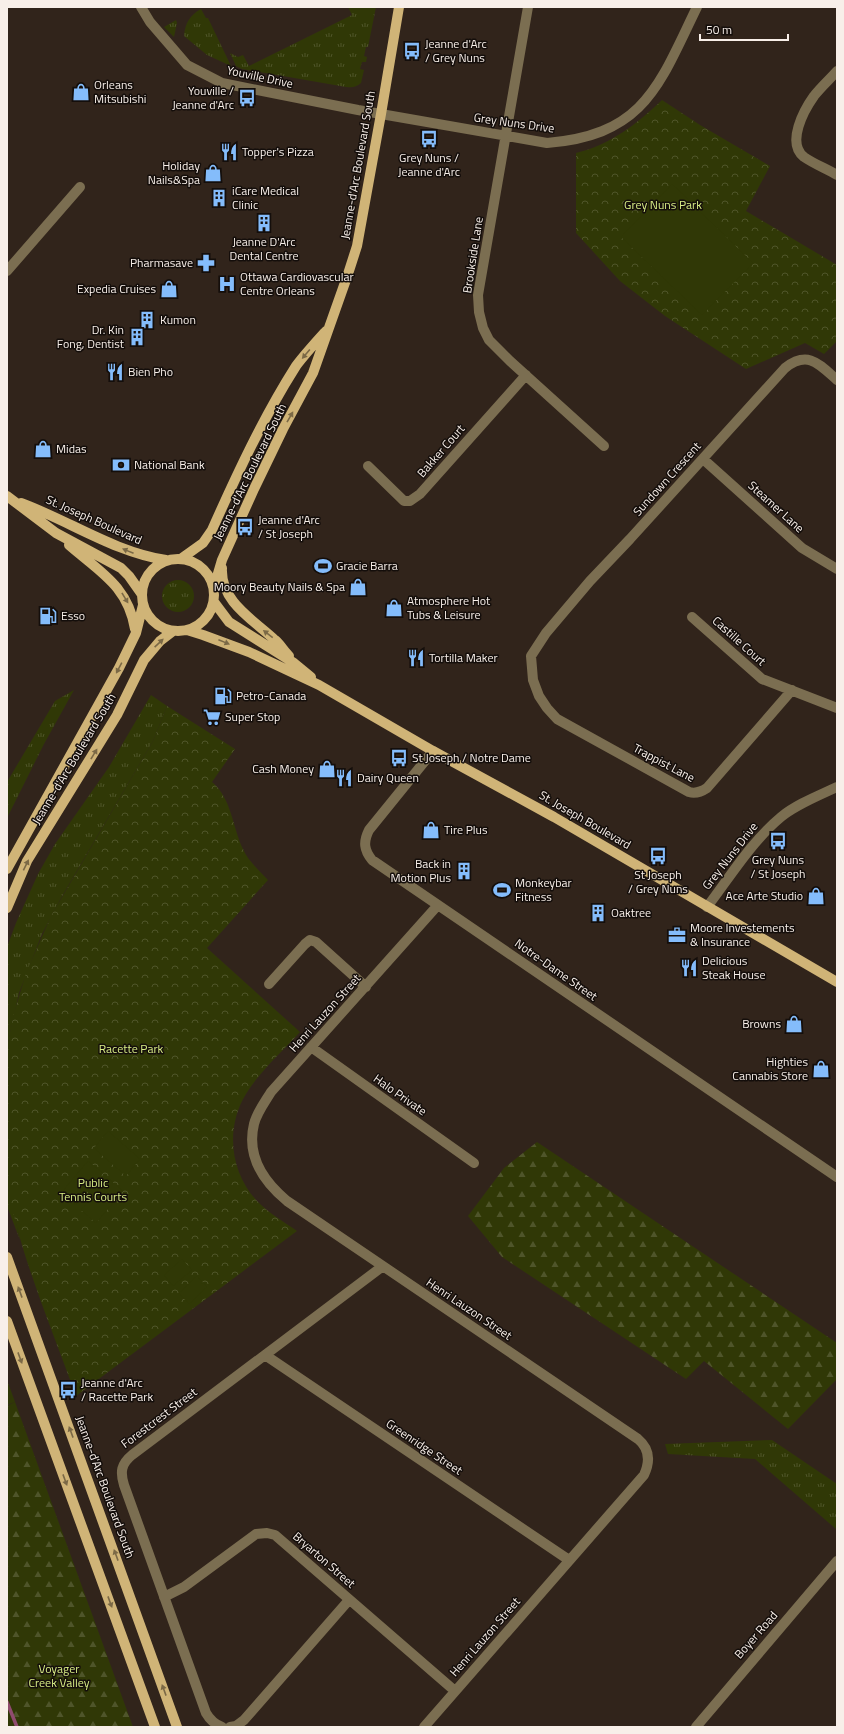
<svg xmlns="http://www.w3.org/2000/svg" width="844" height="1734" viewBox="0 0 844 1734" font-family="'Titillium Web',sans-serif">
	<defs>
		<pattern id="grass-tufts" width="24" height="20" patternUnits="userSpaceOnUse"><rect width="24" height="20" fill="#303806"/><path d="M3 7l-1-3M5 7V3M7 7l1-3M15 17l-1-3M17 17v-4M19 17l1-3" fill="none" stroke="#4f552a"/></pattern>
		<pattern id="forest-firs" width="22" height="20" patternUnits="userSpaceOnUse"><rect width="22" height="20" fill="#303806"/><path d="M5 1l3.5 6h-7zM16 11l3.5 6h-7z" fill="#4f552a"/></pattern>
		<pattern id="park-crowns" width="20" height="18" patternUnits="userSpaceOnUse"><rect width="20" height="18" fill="#303806"/><path d="M2 6a3 3 0 1 1 6 0M12 15a3 3 0 1 1 6 0" fill="none" stroke="#4f552a"/></pattern>
	</defs>
	<rect width="100%" height="100%" fill="#31241b"/>
	<path fill="url(#grass-tufts)" d="M348 7H376L368 47H366L364 56 367 57 366 62H362L360 69 364 70 361 83C356 87 353 88 346 87L242 69 236 66 230 53 238 57 243 55 249 66 352 15Z
		M201 9 206 18H208L231 66 207 55 184 36C185 23 190 15 201 9Z
		M176 20 177 23 174 37 164 27Z
		M162 596a16 16 0 1 1 32 0a16 16 0 1 1-32 0Z
		M74 690 44 744 7 818V782L55 701Z
		M151 695 167 706 153 741 61 898 42 934 19 993 7 1047V947L16 923 38 874 55 844 109 767Z
		M7 1183 20 1240 7 1206Z
		M7 1380 15 1402 7 1405Z
		M772 1440 837 1484 836 1529 755 1459 668 1454 665 1444Z"/>
	<path fill="url(#forest-firs)" d="M537 1142 837 1343V1379L788 1429 704 1361 686 1379 502 1257 468 1216 504 1168Z
		M15 1402 133 1727H7V1406Z"/>
	<path fill="url(#park-crowns)" d="M662 100 700 125 770 166 746 211 837 265V341L824 354 805 343 746 369 665 316 620 281 576 233V153C610 145 637 124 662 100Z
		M167 706 235 749 212 782C232 799 232 826 243 849 248 861 259 870 268 880L207 948 300 1032C282 1052 260 1071 246 1094 225 1128 230 1173 258 1202 269 1213 284 1222 297 1231L76 1396C51 1326 20 1256 7 1183V1047L14 1013 26 973 51 916 153 741Z"/>
	<path fill="#303806" d="M672 184 753 263 702 315 621 237Z
		M108 1131 140 1159 126 1176 94 1148Z
		M88 1161 103 1173 76 1205 61 1193Z
		M108 1178 123 1191 96 1223 81 1210Z
		M182 1259 192 1270 173 1286 164 1275Z
		M197 1276 207 1287 189 1304 179 1293Z"/>
	<g fill="none" stroke-linecap="round" stroke-linejoin="round">
		<path stroke="#8f4b6e" stroke-width="3.5" d="M7 1702 17 1727"/>
		<path stroke="#7b6e51" stroke-width="10" d="M141 7 150 22 187 65 222 83 358 110 547 143C645 135 659 85 697 7
			M528 7 478 295 479 312 483 328 489 340 510 361 604 446
			M837 71C830 79 821 87 814 96 804 110 786 143 804 157 814 164 827 169 837 175
			M7 271 80 187
			M703 459 802 548 837 569
			M368 466 404 501H410L420 494 526 375
			M692 617 762 679 837 708
			M792 690 707 788C701 792 696 794 689 792L557 719 547 708 539 696 533 680 531 656 546 633 590 581 630 539 785 368C808 350 819 364 837 380
			M433 751 369 830C363 842 364 850 372 860L837 1177
			M707 907C730 877 751 842 781 817 797 804 818 796 837 787
			M269 984 305 944 310 940 316 942 366 987
			M311 1047 474 1163
			M265 1355 569 1560
			M164 1597 184 1587 256 1534 267 1533 275 1535 455 1691
			M222 1727C214 1724 210 1720 206 1713L124 1485C120 1472 121 1464 132 1455L383 1266
			M230 1727 236 1726 244 1720 349 1600
			M424 1727 644 1475C650 1462 650 1449 638 1439L287 1201C264 1182 246 1157 254 1124 257 1112 265 1102 271 1092L438 905
			M696 1727 837 1561"/>
		<path stroke="#d0b477" stroke-width="10" d="M7 496 56 533 121 568 129 576 141 593
			M21 503C70 521 114 552 166 560
			M69 545C100 572 128 586 135 629
			M182 558 203 543 212 530C237 474 263 418 296 366 305 354 316 342 326 331
			M142 595a36 36 0 1 1 72 0a36 36 0 1 1-72 0Z
			M222 568C220 602 254 620 275 640 280 644 284 651 289 656
			M214 587 222 560 254 489 283 429 313 373 348 274 357 246 381 114 399 7
			M214 602 229 622 294 663 311 677
			M187 630 203 635 249 652 319 685 433 751 554 817 837 982
			M7 869 119 668 136 633 143 605
			M7 908 27 861 117 715 144 660 160 641 173 631
			M7 1257 177 1727
			M7 1321 155 1727"/>
	</g>
	<defs><path id="oneway-solid" d="M-6-.8H1V-3.2L6.5 0L1 3.2V.8H-6Z"/></defs>
	<g fill="#7b6946">
		<use href="#oneway-solid" transform="translate(306 354) rotate(130)"/>
		<use href="#oneway-solid" transform="translate(290 417) rotate(-60)"/>
		<use href="#oneway-solid" transform="translate(128 551) rotate(-158)"/>
		<use href="#oneway-solid" transform="translate(125 598) rotate(59)"/>
		<use href="#oneway-solid" transform="translate(268 634) rotate(-142)"/>
		<use href="#oneway-solid" transform="translate(224 642) rotate(22)"/>
		<use href="#oneway-solid" transform="translate(159 643) rotate(-43)"/>
		<use href="#oneway-solid" transform="translate(119 668) rotate(118)"/>
		<use href="#oneway-solid" transform="translate(94 754) rotate(-59)"/>
		<use href="#oneway-solid" transform="translate(26 865) rotate(-64)"/>
		<use href="#oneway-solid" transform="translate(20 1292) rotate(-110)"/>
		<use href="#oneway-solid" transform="translate(20 1358) rotate(70)"/>
		<use href="#oneway-solid" transform="translate(71 1432) rotate(-110)"/>
		<use href="#oneway-solid" transform="translate(65 1480) rotate(70)"/>
		<use href="#oneway-solid" transform="translate(116 1555) rotate(-110)"/>
		<use href="#oneway-solid" transform="translate(110 1602) rotate(70)"/>
		<use href="#oneway-solid" transform="translate(164 1690) rotate(-110)"/>
	</g>
	<defs>
		<g id="bus-bare" transform="scale(1.38)"><path d="M-5-6H5V4H4V6H2V4H-2V6H-4V4H-5ZM-3.5-4V0h7V-4ZM-3.5 1.2v1.5H-2V1.2ZM2 1.2v1.5H3.5V1.2Z" fill="#84bcfb" stroke="#140e0b" stroke-width="2.5" paint-order="stroke"/></g>
		<g id="shop-bare" transform="scale(1.38)"><path d="M-5-2.5h2.3a2.7 3.5 0 0 1 5.4 0H5L5.5 6h-11ZM-1.5-2.5h3a1.5 2.3 0 0 0-3 0Z" fill="#84bcfb" stroke="#140e0b" stroke-width="2.5" paint-order="stroke"/></g>
		<g id="restaurant-bare" transform="scale(1.38)"><path d="M-5-6h1v4h1v-4h1v4h1v-4h1v5L-1.5 .5V6h-2V.5L-5-1ZM5-6V6H3V1.5H1.5Q1.5-4 5-6Z" fill="#84bcfb" stroke="#140e0b" stroke-width="2.5" paint-order="stroke"/></g>
		<g id="building-bare" transform="scale(1.38)"><path d="M-4-6H4V6H1V3H-1V6H-4ZM-2.5-4.3h1.7v1.8h-1.7ZM.8-4.3h1.7v1.8H.8ZM-2.5-1h1.7V.8h-1.7ZM.8-1h1.7V.8H.8Z" fill="#84bcfb" stroke="#140e0b" stroke-width="2.5" paint-order="stroke"/></g>
		<g id="pharmacy-bare" transform="scale(1.38)"><path d="M-2-6h4v4h4v4h-4v4h-4v-4h-4v-4h4Z" fill="#84bcfb" stroke="#140e0b" stroke-width="2.5" paint-order="stroke"/></g>
		<g id="hospital-bare" transform="scale(1.38)"><path d="M-5-5h3v3.5h4V-5h3V5h-3V1.5h-4V5h-3Z" fill="#84bcfb" stroke="#140e0b" stroke-width="2.5" paint-order="stroke"/></g>
		<g id="bank-bare" transform="scale(1.38)"><path d="M-6-4H6V4H-6ZM0-2.3a2.3 2.3 0 1 0 0 4.6a2.3 2.3 0 1 0 0-4.6Z" fill="#84bcfb" stroke="#140e0b" stroke-width="2.5" paint-order="stroke"/></g>
		<g id="stadium-bare" transform="scale(1.38)"><path d="M0-5a6.5 5 0 1 0 0 10a6.5 5 0 1 0 0-10ZM-3.5-1.8h7v3.6h-7Z" fill="#84bcfb" stroke="#140e0b" stroke-width="2.5" paint-order="stroke"/></g>
		<g id="fuel-bare" transform="scale(1.38)"><path d="M-5.5-6h7V0h2V4h1.3V-2.5L3-4.5l.8-.8L6-3V5H2.5V1h-1V6h-7ZM-4.2-4.7v3.2H.2V-4.7Z" fill="#84bcfb" stroke="#140e0b" stroke-width="2.5" paint-order="stroke"/></g>
		<g id="supermarket-bare" transform="scale(1.38)"><path d="M-6-5.5h2.5l.6 2H6L4.5 2H-2.5L-4.4-4H-6ZM-1.5 3.2a1.3 1.3 0 1 0 .1 0ZM3 3.2a1.3 1.3 0 1 0 .1 0Z" fill="#84bcfb" stroke="#140e0b" stroke-width="2.5" paint-order="stroke"/></g>
		<g id="office-bare" transform="scale(1.38)"><path d="M-6-3h4V-5.5h4V-3h4V5H-6ZM-1-4.5V-3h2v-1.5ZM-6 0V1H6V0Z" fill="#84bcfb" stroke="#140e0b" stroke-width="2.5" paint-order="stroke"/></g>
	</defs>
	<g fill-rule="evenodd">
		<use href="#bus-bare" x="412" y="51"/>
		<use href="#shop-bare" x="81" y="92"/>
		<use href="#bus-bare" x="247" y="98"/>
		<use href="#bus-bare" x="429" y="139"/>
		<use href="#restaurant-bare" x="229" y="152"/>
		<use href="#shop-bare" x="213" y="173"/>
		<use href="#building-bare" x="219" y="198"/>
		<use href="#building-bare" x="264" y="223"/>
		<use href="#pharmacy-bare" x="206" y="263"/>
		<use href="#hospital-bare" x="227" y="284"/>
		<use href="#shop-bare" x="169" y="289"/>
		<use href="#building-bare" x="147" y="320"/>
		<use href="#building-bare" x="137" y="337"/>
		<use href="#restaurant-bare" x="115" y="372"/>
		<use href="#shop-bare" x="43" y="449"/>
		<use href="#bank-bare" x="121" y="465"/>
		<use href="#bus-bare" x="245" y="527"/>
		<use href="#stadium-bare" x="323" y="566"/>
		<use href="#shop-bare" x="358" y="587"/>
		<use href="#shop-bare" x="394" y="608"/>
		<use href="#fuel-bare" x="48" y="616"/>
		<use href="#restaurant-bare" x="416" y="658"/>
		<use href="#fuel-bare" x="223" y="696"/>
		<use href="#supermarket-bare" x="212" y="717"/>
		<use href="#bus-bare" x="399" y="758"/>
		<use href="#shop-bare" x="327" y="769"/>
		<use href="#restaurant-bare" x="344" y="778"/>
		<use href="#shop-bare" x="431" y="830"/>
		<use href="#bus-bare" x="778" y="841"/>
		<use href="#bus-bare" x="658" y="856"/>
		<use href="#building-bare" x="464" y="871"/>
		<use href="#stadium-bare" x="502" y="890"/>
		<use href="#shop-bare" x="816" y="896"/>
		<use href="#building-bare" x="598" y="913"/>
		<use href="#office-bare" x="677" y="935"/>
		<use href="#restaurant-bare" x="689" y="968"/>
		<use href="#shop-bare" x="794" y="1024"/>
		<use href="#shop-bare" x="821" y="1069"/>
		<use href="#bus-bare" x="68" y="1390"/>
	</g>
	<g text-anchor="middle" stroke-width="3" stroke-linejoin="round" paint-order="stroke">
		<g font-size="12" fill="#f8efe9" stroke="#140e0b" text-anchor="start">
			<text x="425" y="48">Jeanne d'Arc<tspan x="425" dy="14">/ Grey Nuns</tspan></text>
			<text x="94" y="89">Orleans<tspan x="94" dy="14">Mitsubishi</tspan></text>
			<text x="234" y="95" text-anchor="end">Youville /<tspan x="234" dy="14">Jeanne d'Arc</tspan></text>
			<text x="242" y="156">Topper's Pizza</text>
			<text x="429" y="162" text-anchor="middle">Grey Nuns /<tspan x="429" dy="14">Jeanne d'Arc</tspan></text>
			<text x="200" y="170" text-anchor="end">Holiday<tspan x="200" dy="14">Nails&amp;Spa</tspan></text>
			<text x="232" y="195">iCare Medical<tspan x="232" dy="14">Clinic</tspan></text>
			<text x="264" y="246" text-anchor="middle">Jeanne D'Arc<tspan x="264" dy="14">Dental Centre</tspan></text>
			<text x="193" y="267" text-anchor="end">Pharmasave</text>
			<text x="240" y="281">Ottawa Cardiovascular<tspan x="240" dy="14">Centre Orleans</tspan></text>
			<text x="156" y="293" text-anchor="end">Expedia Cruises</text>
			<text x="160" y="324">Kumon</text>
			<text x="124" y="334" text-anchor="end">Dr. Kin<tspan x="124" dy="14">Fong, Dentist</tspan></text>
			<text x="128" y="376">Bien Pho</text>
			<text x="56" y="453">Midas</text>
			<text x="134" y="469">National Bank</text>
			<text x="258" y="524">Jeanne d'Arc<tspan x="258" dy="14">/ St Joseph</tspan></text>
			<text x="336" y="570">Gracie Barra</text>
			<text x="345" y="591" text-anchor="end">Moory Beauty Nails &amp; Spa</text>
			<text x="407" y="605">Atmosphere Hot<tspan x="407" dy="14">Tubs &amp; Leisure</tspan></text>
			<text x="61" y="620">Esso</text>
			<text x="429" y="662">Tortilla Maker</text>
			<text x="236" y="700">Petro-Canada</text>
			<text x="225" y="721">Super Stop</text>
			<text x="412" y="762">St Joseph / Notre Dame</text>
			<text x="314" y="773" text-anchor="end">Cash Money</text>
			<text x="357" y="782">Dairy Queen</text>
			<text x="444" y="834">Tire Plus</text>
			<text x="778" y="864" text-anchor="middle">Grey Nuns<tspan x="778" dy="14">/ St Joseph</tspan></text>
			<text x="451" y="868" text-anchor="end">Back in<tspan x="451" dy="14">Motion Plus</tspan></text>
			<text x="658" y="879" text-anchor="middle">St Joseph<tspan x="658" dy="14">/ Grey Nuns</tspan></text>
			<text x="515" y="887">Monkeybar<tspan x="515" dy="14">Fitness</tspan></text>
			<text x="803" y="900" text-anchor="end">Ace Arte Studio</text>
			<text x="611" y="917">Oaktree</text>
			<text x="690" y="932">Moore Investements<tspan x="690" dy="14">&amp; Insurance</tspan></text>
			<text x="702" y="965">Delicious<tspan x="702" dy="14">Steak House</tspan></text>
			<text x="781" y="1028" text-anchor="end">Browns</text>
			<text x="808" y="1066" text-anchor="end">Highties<tspan x="808" dy="14">Cannabis Store</tspan></text>
			<text x="81" y="1387">Jeanne d'Arc<tspan x="81" dy="14">/ Racette Park</tspan></text>
		</g>
		<g font-size="12" fill="#f8efe9" stroke="#140e0b">
			<text transform="translate(260 77) rotate(12)" y="4">Youville Drive</text>
			<text transform="translate(514 123) rotate(8)" y="4">Grey Nuns Drive</text>
			<text transform="translate(358 165) rotate(-80)" y="4">Jeanne-d'Arc Boulevard South</text>
			<text transform="translate(473 255) rotate(-81)" y="4">Brookside Lane</text>
			<text transform="translate(441 451) rotate(-49)" y="4">Bakker Court</text>
			<text transform="translate(250 472) rotate(-64)" y="4">Jeanne-d'Arc Boulevard South</text>
			<text transform="translate(667 479) rotate(-48)" y="4">Sundown Crescent</text>
			<text transform="translate(776 507) rotate(42)" y="4">Steamer Lane</text>
			<text transform="translate(94 520) rotate(24)" y="4">St. Joseph Boulevard</text>
			<text transform="translate(739 641) rotate(42)" y="4">Castille Court</text>
			<text transform="translate(74 759) rotate(-59)" y="4">Jeanne-d'Arc Boulevard South</text>
			<text transform="translate(664 763) rotate(28)" y="4">Trappist Lane</text>
			<text transform="translate(585 820) rotate(30)" y="4">St. Joseph Boulevard</text>
			<text transform="translate(730 856) rotate(-52)" y="4">Grey Nuns Drive</text>
			<text transform="translate(556 970) rotate(35)" y="4">Notre-Dame Street</text>
			<text transform="translate(325 1013) rotate(-48)" y="4">Henri Lauzon Street</text>
			<text transform="translate(400 1095) rotate(35)" y="4">Halo Private</text>
			<text transform="translate(469 1309) rotate(34)" y="4">Henri Lauzon Street</text>
			<text transform="translate(159 1418) rotate(-37)" y="4">Forestcrest Street</text>
			<text transform="translate(424 1447) rotate(34)" y="4">Greenridge Street</text>
			<text transform="translate(105 1487) rotate(70)" y="4">Jeanne-d'Arc Boulevard South</text>
			<text transform="translate(324 1560) rotate(41)" y="4">Bryarton Street</text>
			<text transform="translate(756 1635) rotate(-49)" y="4">Boyer Road</text>
			<text transform="translate(485 1637) rotate(-49)" y="4">Henri Lauzon Street</text>
		</g>
		<g font-size="12" fill="#d9ee86" stroke="#140e0b">
			<text x="663" y="209">Grey Nuns Park</text>
			<text x="131" y="1053">Racette Park</text>
			<text x="93" y="1187">Public<tspan x="93" dy="14">Tennis Courts</tspan></text>
			<text x="59" y="1673">Voyager<tspan x="59" dy="14">Creek Valley</tspan></text>
		</g>
	</g>
	<rect width="844" height="1734" fill="none" stroke="#f8efe9" stroke-width="16"/>
	<path d="M700 34v6h88v-6" fill="none" stroke="#f8efe9" stroke-width="2"/>
	<text x="706" y="34" font-size="12" fill="#f8efe9" stroke="#140e0b" stroke-width="3" paint-order="stroke">50 m</text>
</svg>
